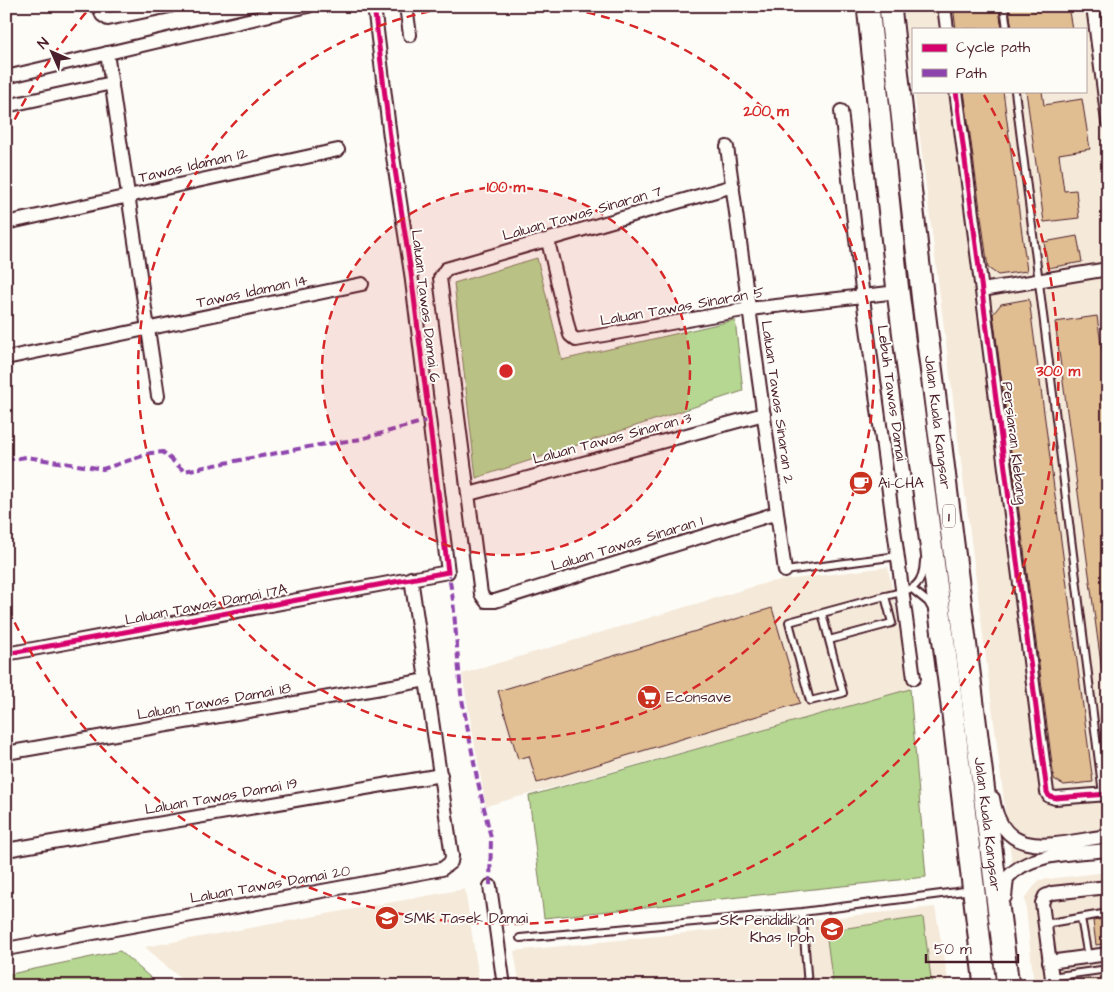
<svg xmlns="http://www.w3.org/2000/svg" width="1114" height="992" viewBox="0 0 1114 992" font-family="'Architects Daughter',sans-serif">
	<rect width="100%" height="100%" fill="#fdfcf7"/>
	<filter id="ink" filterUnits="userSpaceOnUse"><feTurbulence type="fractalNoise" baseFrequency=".02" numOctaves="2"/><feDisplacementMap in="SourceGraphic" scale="10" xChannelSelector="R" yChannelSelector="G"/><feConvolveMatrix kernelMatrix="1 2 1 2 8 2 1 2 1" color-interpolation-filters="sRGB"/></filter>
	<g filter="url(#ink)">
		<path fill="#f5e9d9" d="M903 6H1108V854L1012 864 914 91H1085V29H913V83Z
			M888 567 910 689 486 806 462 674 769 582Z
			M1108 872V986H1034L1025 898 1039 880Z
			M465 889 480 986H189L145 947Z
			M935 907 949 986H520L514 951Z"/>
		<path fill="#b5d791" stroke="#807b5e" d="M537 258 562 360 735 320 743 391 476 478 454 283Z
			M910 689 926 877 544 918 529 796Z
			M923 917 932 986H833L826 931Z
			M120 951 160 986H6V975Z"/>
		<path fill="#e1bd92" stroke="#4a1f2b" d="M953 6H996L997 10H999L1002 29H956Z
			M1024 6H1068L1072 29H1012L1009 9Z
			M964 91H1003L1027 271 998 275 988 268Z
			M1026 91H1042L1044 105 1082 99 1090 149 1059 154 1064 191 1076 190 1079 218 1044 222Z
			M1077 236 1082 262 1048 268 1044 242Z
			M1029 299 1093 782 1064 785 1054 779 993 314 1001 304Z
			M1097 316 1108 393V671H1102L1055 322Z
			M772 608 800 703 537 783 529 756 518 759 498 691Z
			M1108 918V943L1096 945 1093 921Z"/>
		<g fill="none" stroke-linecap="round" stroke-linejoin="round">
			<g stroke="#4a1f2b" stroke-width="10">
				<path id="service" d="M1004 6 1007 29
					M1015 91 1103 794
					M785 571 898 556
					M912 589 928 602 932 609
					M885 596 789 622 810 701 843 693 829 640 892 623 885 596C909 590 923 590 924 561
					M822 613 829 640
					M802 912 808 986
					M1081 918 1088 957
					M1044 924 1108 913
					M520 938 802 912 972 890
					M1051 977 1108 969"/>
			</g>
			<g stroke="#4a1f2b" stroke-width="16">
				<path id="minor" d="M99 6 102 15 108 19 170 6
					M406 6 410 35
					M944 6 947 29
					M1093 6 1108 122
					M107 53 158 396
					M6 77 308 6
					M956 91 1047 792 1049 796 1055 798 1108 794
					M6 106 112 83
					M841 111 863 298 914 678
					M727 147 785 571
					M733 186 446 269 440 278 481 594 486 601H495L777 513
					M6 223 338 150
					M548 241 570 335 576 340 749 309 898 292
					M982 290 1108 269
					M6 358 362 284
					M469 494 764 414
					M6 654 448 572 411 273 390 137 374 6
					M6 753 427 680
					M993 798C1003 865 1059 842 1108 836
					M6 850 441 775
					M490 886 504 986
					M1005 897 1007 878C1030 852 1074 854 1108 850
					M6 949 442 869 451 862 452 856 411 578
					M1049 962 1108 954
					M1053 986 1042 903 1045 896 1052 893 1108 887"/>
			</g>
			<g stroke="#4a1f2b" stroke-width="25">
				<g id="trunk">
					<path d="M868 6 898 292 951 697 985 986"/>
					<path id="s1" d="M890 6 923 302 1008 986"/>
				</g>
			</g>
			<use href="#service" stroke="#fdfcf7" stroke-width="6"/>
			<use href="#minor" stroke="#fdfcf7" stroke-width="12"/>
			<use href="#trunk" stroke="#fdfcf7" stroke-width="21"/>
			<path stroke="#8e44ad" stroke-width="4" stroke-dasharray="8 4" stroke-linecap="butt" d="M6 460 26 457 103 469 151 453 163 452 184 471 313 446 361 439 429 420
				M448 569 453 600 461 694 477 778 491 838 490 886"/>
			<g stroke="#fdfcf7" stroke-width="8">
				<path id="cycleway" d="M956 91 1047 792 1049 796 1055 798 1108 794
					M6 654 448 572 411 273 390 137 374 6"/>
			</g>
			<use href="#cycleway" stroke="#d6006c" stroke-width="5"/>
		</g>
	</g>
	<circle cx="506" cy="371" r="184" fill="#d62828" fill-opacity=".12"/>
	<g fill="none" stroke="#d62828" stroke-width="2.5" stroke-dasharray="9 6">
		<circle cx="506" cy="371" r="184"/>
		<path d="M557 7A368 368 0 1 1 455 7"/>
		<path d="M8 133A552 552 0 0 1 89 9M984 95A552 552 0 1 1 8 609"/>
	</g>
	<defs>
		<g id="cafe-disc" transform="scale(1.25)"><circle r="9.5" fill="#c8321e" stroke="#fdfcf7"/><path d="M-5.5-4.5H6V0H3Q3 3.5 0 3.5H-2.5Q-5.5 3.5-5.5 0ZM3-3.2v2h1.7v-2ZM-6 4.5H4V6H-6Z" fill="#fff"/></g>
		<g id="supermarket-disc" transform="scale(1.25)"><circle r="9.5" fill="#c8321e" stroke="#fdfcf7"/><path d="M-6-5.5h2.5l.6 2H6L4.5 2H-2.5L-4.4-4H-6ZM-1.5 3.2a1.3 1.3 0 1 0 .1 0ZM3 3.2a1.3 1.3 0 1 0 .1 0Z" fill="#fff"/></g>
		<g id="school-disc" transform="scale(1.25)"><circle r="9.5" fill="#c8321e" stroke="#fdfcf7"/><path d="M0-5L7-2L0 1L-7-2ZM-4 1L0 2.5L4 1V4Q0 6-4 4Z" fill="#fff"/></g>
	</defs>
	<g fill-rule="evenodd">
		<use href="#cafe-disc" x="861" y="483"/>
		<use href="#supermarket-disc" x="649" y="697"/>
		<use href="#school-disc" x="387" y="918"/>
		<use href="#school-disc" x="832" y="929"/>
	</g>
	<g text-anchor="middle" stroke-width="4" stroke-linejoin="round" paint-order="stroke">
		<rect fill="#fdfcf7" stroke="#806168" stroke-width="1" x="943" y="504.5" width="12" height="23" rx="4"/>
		<g font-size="14" font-weight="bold" fill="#4a1f2b">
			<text x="949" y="521">1</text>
		</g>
		<g font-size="15" fill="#4a1f2b" stroke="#fdfcf7">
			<text transform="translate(193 165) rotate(-13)" y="5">Tawas Idaman 12</text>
			<text transform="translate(582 213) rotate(-16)" y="5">Laluan Tawas Sinaran 7</text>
			<text transform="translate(252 291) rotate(-12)" y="5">Tawas Idaman 14</text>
			<text transform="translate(426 306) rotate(83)" y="5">Laluan Tawas Damai 6</text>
			<text transform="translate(682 306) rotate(-10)" y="5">Laluan Tawas Sinaran 5</text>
			<text transform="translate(892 393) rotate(82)" y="5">Lebuh Tawas Damai</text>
			<text transform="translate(778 402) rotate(82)" y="5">Laluan Tawas Sinaran 2</text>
			<text dy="5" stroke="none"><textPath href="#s1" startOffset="419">Jalan Kuala Kangsar</textPath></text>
			<text transform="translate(612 438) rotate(-15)" y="5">Laluan Tawas Sinaran 3</text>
			<text transform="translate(1015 443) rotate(83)" y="5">Persiaran Klebang</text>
			<text transform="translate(627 543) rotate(-17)" y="5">Laluan Tawas Sinaran 1</text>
			<text transform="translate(206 604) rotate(-11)" y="5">Laluan Tawas Damai 17A</text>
			<text transform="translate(214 701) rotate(-10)" y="5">Laluan Tawas Damai 18</text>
			<text transform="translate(221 796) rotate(-10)" y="5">Laluan Tawas Damai 19</text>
			<text dy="5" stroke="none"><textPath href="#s1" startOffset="824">Jalan Kuala Kangsar</textPath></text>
			<text transform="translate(270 884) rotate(-10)" y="5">Laluan Tawas Damai 20</text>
		</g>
		<g font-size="15" fill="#4a1f2b" stroke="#fdfcf7" text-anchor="start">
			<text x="878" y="488">Ai-CHA</text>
			<text x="666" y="702">Econsave</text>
			<text x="404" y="923">SMK Tasek Damai</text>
			<text x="814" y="925" text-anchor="end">SK Pendidikan<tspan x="814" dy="17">Khas Ipoh</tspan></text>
		</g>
	</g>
	<circle cx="506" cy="371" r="8" fill="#d62828" stroke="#fdfcf7" stroke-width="2.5"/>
	<g font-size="15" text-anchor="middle" font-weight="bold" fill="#d62828" stroke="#fdfcf7" stroke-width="4" stroke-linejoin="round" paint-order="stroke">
		<text x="766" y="116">200 m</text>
		<text x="506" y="192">100 m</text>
		<text x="1058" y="376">300 m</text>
	</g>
	<rect width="1114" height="992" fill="none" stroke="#fdfcf7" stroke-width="25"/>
	<rect x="12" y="12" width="1089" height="967" fill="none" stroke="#4a1f2b" stroke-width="2" filter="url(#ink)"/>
	<rect x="912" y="28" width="175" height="65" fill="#fdfcf7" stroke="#b5a4a5"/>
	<rect x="922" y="44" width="25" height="8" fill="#d6006c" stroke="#b5a4a5"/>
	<text x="956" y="52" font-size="15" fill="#4a1f2b">Cycle path</text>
	<rect x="922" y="69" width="25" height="8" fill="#8e44ad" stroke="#b5a4a5"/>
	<text x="956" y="78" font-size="15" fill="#4a1f2b">Path</text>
	<g transform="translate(52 52) rotate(315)" stroke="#fdfcf7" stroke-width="4" paint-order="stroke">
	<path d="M0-4L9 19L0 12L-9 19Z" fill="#4a1f2b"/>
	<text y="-8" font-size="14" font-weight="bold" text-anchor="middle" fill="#4a1f2b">N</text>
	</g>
	<path d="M926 954v8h92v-8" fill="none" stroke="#4a1f2b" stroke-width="2.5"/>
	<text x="934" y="954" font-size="15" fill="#4a1f2b" stroke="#fdfcf7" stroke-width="4" paint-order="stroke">50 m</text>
</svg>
